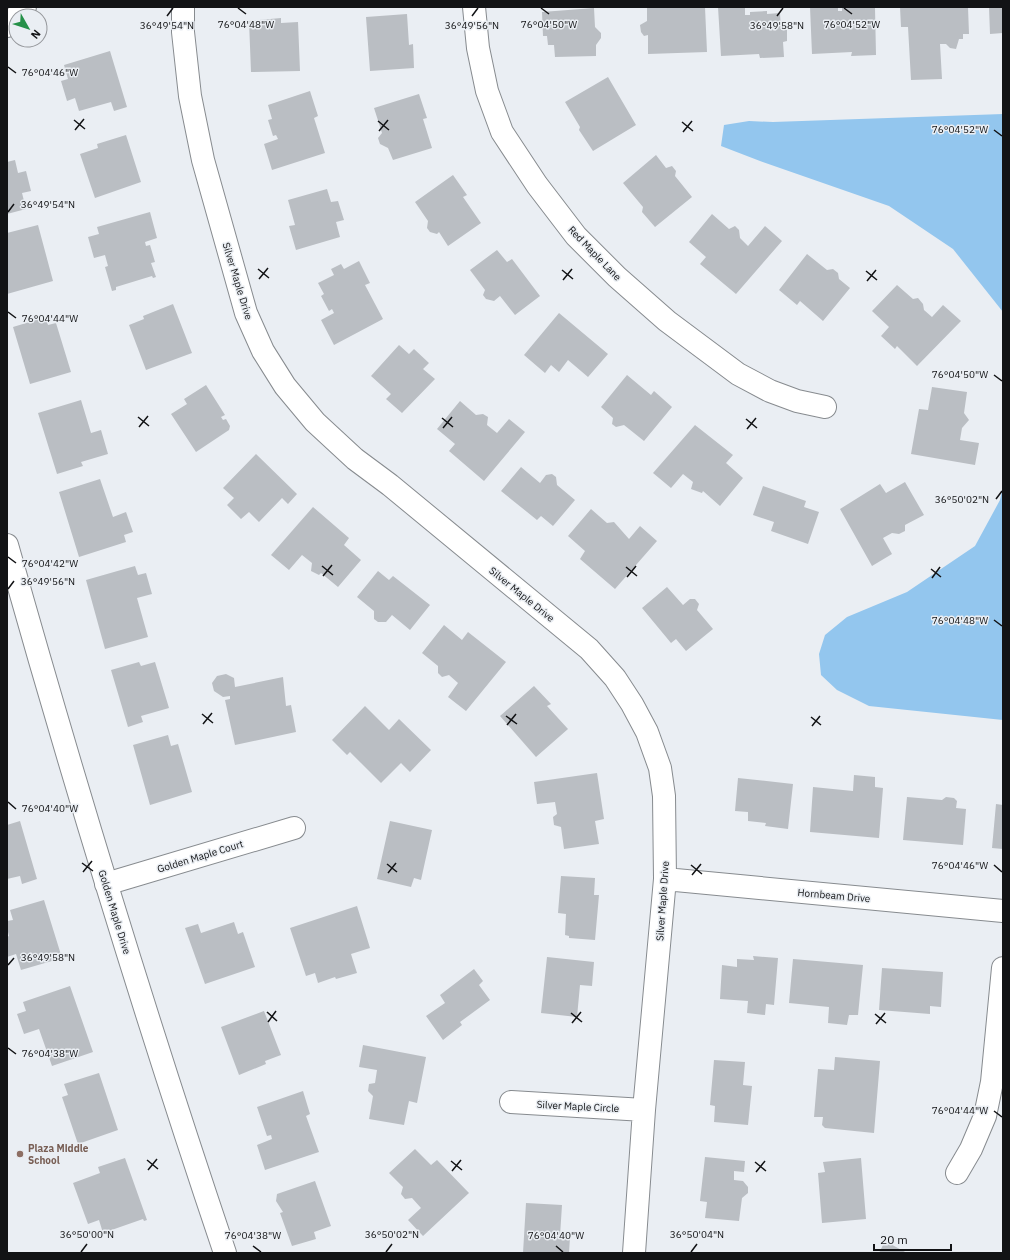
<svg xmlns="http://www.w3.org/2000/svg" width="1010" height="1260" viewBox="0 0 1010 1260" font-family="'IBM Plex Sans',sans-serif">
	<rect width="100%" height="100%" fill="#eaeef3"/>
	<path fill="#93c6ee" d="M1003 114V312L953 249 889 206 760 161 721 146 724 125 749 121 773 122Z
		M1003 486V720L869 706 837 690 821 675 819 654 825 635 847 617 907 592 975 546 1000 500Z"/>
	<path fill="#babec3" d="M647 7H705L707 52 648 54V35L644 36 641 32 640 25 647 21Z
		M718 7H745V15H750V12L767 11V14L780 13 781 30H787V41L783 42 784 57 760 58 759 54 721 56Z
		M810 7H838V11H842V7L875 8 876 55 851 56 852 52 812 54Z
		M900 7H968L969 34H963V39H959L956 49 950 48 946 44H940L942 79 911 80 908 27H901Z
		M989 7H1003V33L990 34Z
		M594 8 595 27 601 33V38L596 45V56L555 57 554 45H548L547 36H543L542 12Z
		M407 14 409 45 413 44 414 68 370 71 366 17Z
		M281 18V23L298 22 300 71 251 72 249 21Z
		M110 51 127 107 114 111 111 102 79 111 75 98 67 101 61 81 68 79 64 65Z
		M608 77 636 125 593 151 579 130 580 127 565 102Z
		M310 91 318 116 314 118 325 153 272 170 264 144 278 139 276 135 273 136 268 120 272 119 268 105Z
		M419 94 427 118 423 119 432 148 393 160 388 148 380 144 378 138 382 133 374 108Z
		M126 135 141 182 95 198 80 154 98 148 97 144Z
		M656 155 666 168 672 166 676 171 675 176 692 197 655 227 642 212 643 207 623 183Z
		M15 160 18 173 26 171 31 191 22 193 26 209 7 214V162Z
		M453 175 467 195 463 197 481 223 448 246 439 232 437 234 430 232 427 228 428 221 415 202Z
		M327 189 331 202 338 201 344 220 336 222 340 237 296 250 289 226 295 225 288 200Z
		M150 212 157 238 145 242 146 246 150 245 155 262 151 263 156 277 153 278 152 276 116 287V290L112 291 105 267 108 266 105 255 94 258 88 237 99 234 97 227Z
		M712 214 729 229 735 226 739 230 740 238 748 246 765 226 782 241 736 294 700 264 706 257 689 242Z
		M38 225 53 281 7 294V233Z
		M497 250 507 262 512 259 540 296 515 315 500 296 494 301 486 299 483 295 485 290 470 270Z
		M807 254 827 270 833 269 838 273 839 279 850 288 823 321 800 301 797 305 779 290Z
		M359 261 370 283 365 285 383 319 334 345 321 320 334 313 332 309 329 311 321 296 324 294 318 283 334 275 331 269 341 264 344 269Z
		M897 285 913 299 918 298 923 304 924 310 932 317 943 305 961 321 917 366 897 346 895 349 881 336 889 327 872 311Z
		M173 304 192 353 146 370 129 325 144 319 143 316Z
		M559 313 608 354 588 377 568 360 559 372 551 365 545 373 524 355Z
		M46 317 48 325 56 323 71 372 30 384 13 327Z
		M399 345 409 354 414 349 429 363 423 369 435 379 402 413 386 399 391 394 371 376Z
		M627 375 651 395 654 391 672 407 644 441 624 425 616 427 612 424 613 418 601 407Z
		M206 385 225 415 221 417 223 420 226 419 230 426 229 430 196 452 171 414 187 404 184 399Z
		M932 387 967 392 964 413 969 420 962 428 960 440 979 443 975 465 911 454 919 409 928 410Z
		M81 400 91 433 101 430 108 454 81 462 83 466 57 474 38 413Z
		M460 401 476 415 483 414 488 417 487 425 497 433 509 419 525 432 484 481 449 451 455 444 437 429Z
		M695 425 733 455 726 463 743 478 720 506 703 491 702 493 691 489 693 482 683 474 671 488 653 473Z
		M256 454 297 494 288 504 282 498 259 522 249 512 241 519 227 505 234 498 223 488Z
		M521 467 540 483 546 475 552 474 556 477 557 485 575 500 553 526 541 516 537 520 501 491Z
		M100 479 113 517 126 512 133 532 124 535 126 542 79 557 59 492Z
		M905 482 924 515 905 525V531L899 534 892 533 883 538 892 554 872 566 840 509 880 484 886 493Z
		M763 486 806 501 804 507 819 512 808 544 771 531 774 522 753 515Z
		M313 507 349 538 344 545 361 560 338 587 321 573 319 575 311 571 312 563 302 555 289 570 271 555Z
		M591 509 607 523 614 522 629 539 640 526 657 541 615 589 580 559 585 551 568 536Z
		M135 566 138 575 146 573 152 594 137 598 148 637 105 649 86 580Z
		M378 571 389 580 393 576 430 605 410 630 392 615 386 622H378L374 619V611L357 597Z
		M667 587 683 605 690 599H695L699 604 697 610 713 629 686 651 676 639 671 643 642 608Z
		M444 625 462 640 468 632 506 662 466 711 448 697 458 683 449 675 442 677 438 673V666L422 653Z
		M139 662 141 666 155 662 169 708 141 716 143 722 128 727 111 670Z
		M226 674 234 678 235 687 283 677 286 706 291 705 296 732 235 745 225 700 230 699V696L223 697 214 691 212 683 217 676Z
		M534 686 551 704 547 706 568 729 536 757 500 716Z
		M365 706 389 730 399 719 431 750 410 772 401 763 381 783 350 752 347 755 332 740Z
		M168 735 171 746 178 744 192 792 150 805 133 745Z
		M597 773 604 819 595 821 599 844 564 849 561 827 554 825 553 817 557 814 555 802 537 804 534 782Z
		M854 775 875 777V787L883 788 879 838 810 832 813 787 853 791Z
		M738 778 793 784 788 829 765 826 766 823 748 821V812L735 811Z
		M907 797 942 800 946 797 954 798 957 801 956 808 966 809 963 845 903 840Z
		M996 804 1003 805V849L992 848Z
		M20 821 37 879 22 884 20 876 7 879V825Z
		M390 821 432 830 421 880 414 878 411 887 377 879Z
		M561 876 595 878 594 895H599L595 940 569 938V936L565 935 566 914 558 913Z
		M44 900 62 958 21 970 16 954 7 957V937L9 936 7 928V921L13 920 10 910Z
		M357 906 370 948 351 954 357 973 336 979 335 977 318 983 315 973 306 976 290 928Z
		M234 922 238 934 243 932 255 967 205 984 185 928 198 924 201 933Z
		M753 956 778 958 774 1005 766 1004 765 1015 747 1013 748 1001 720 999 722 965 737 967V959L754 960Z
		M547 957 594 962 592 986 580 985 577 1017 541 1013Z
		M793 959 863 965 858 1015H849L847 1025 828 1023 829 1007 789 1003Z
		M882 968 943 972 941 1007 930 1006V1014L879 1010Z
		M474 969 483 981 479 985 490 1000 460 1022 462 1025 443 1040 426 1016 445 1003 440 995Z
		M70 986 93 1052 52 1066 39 1029 24 1034 17 1014 26 1011 23 1002Z
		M264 1011 281 1055 265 1061 266 1064 239 1075 221 1027Z
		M363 1045 426 1057 417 1103 409 1101 404 1125 369 1119 373 1096 368 1091 369 1084 375 1083 377 1070 359 1067Z
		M835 1057 880 1061 874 1133 825 1128 822 1125 823 1117H814L818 1069 834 1070Z
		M714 1060 745 1062 743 1085 752 1086 748 1125 714 1122 715 1106 710 1105Z
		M99 1073 118 1130 78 1144 62 1097 68 1095 64 1084Z
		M303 1091 310 1114 306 1116 319 1152 265 1170 257 1145 272 1139 271 1135 267 1136 257 1107Z
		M415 1149 431 1165 437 1160 469 1193 423 1236 408 1220 421 1208 412 1198 405 1199 401 1194 403 1187 389 1173Z
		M705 1157 745 1161 744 1172 734 1171V1180L743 1181 748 1187V1193L742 1198 739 1221 705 1218 707 1202 700 1201Z
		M125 1158 147 1220 144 1221 143 1219 103 1233 99 1220 88 1224 73 1183 100 1173 98 1167Z
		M861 1158 866 1219 822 1223 818 1173 825 1172 823 1162Z
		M315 1181 331 1226 314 1232 316 1239 292 1246 280 1213 283 1212 276 1201 277 1194Z
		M526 1203 562 1205 560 1236 570 1237 569 1253H523Z
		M885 1241 907 1253H879Z"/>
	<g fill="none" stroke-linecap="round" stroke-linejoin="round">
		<g stroke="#878b8f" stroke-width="24">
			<path id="minor" d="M183 7V32L190 96 203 160 246 313 263 351 285 386 315 422 355 459 390 485 589 649 615 678 632 704 647 732 660 768 664 796 665 879 644 1110 634 1253
				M474 7 478 48 487 91 502 132 537 185 576 236 617 277 667 321 738 374 770 391 797 401 825 407
				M7 26 25 7
				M7 545C74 783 146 1019 225 1253
				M665 879 1003 911
				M106 884 294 828
				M511 1102 644 1110
				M957 1173 971 1149 985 1116 992 1082 1003 968"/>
		</g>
		<use href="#minor" stroke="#fff" stroke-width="22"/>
	</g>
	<path fill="none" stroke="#121315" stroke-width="1.5" d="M238 8 246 14M541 8 549 14M844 8 852 14M167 16 173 8M472 16 478 8M777 16 783 8M8 67 16 73M74 120 85 129M378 121 389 130M682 122 693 131M75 130 84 119M994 130 1002 136M379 131 388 120M683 132 692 121M8 212 14 204M258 269 269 278M562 270 573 279M866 271 877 280M259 279 268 268M563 280 572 269M867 281 876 270M8 312 16 318M994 375 1002 381M138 417 149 426M442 418 453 427M746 419 757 428M139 427 148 416M443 428 452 417M747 429 756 418M996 499 1002 491M8 557 16 563M322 566 333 575M626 567 637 576M931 569 941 577M323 576 332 565M627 577 636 566M932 578 940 567M8 589 14 581M994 620 1002 626M202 714 213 723M506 716 517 724M811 717 821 725M203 724 212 713M507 725 516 714M812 726 820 716M8 802 16 809M82 863 93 871M387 864 397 872M691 865 702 874M994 865 1002 872M83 872 92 861M388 873 396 863M692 875 701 864M8 965 14 958M267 1012 277 1021M571 1013 582 1022M875 1014 886 1023M268 1022 276 1011M572 1023 581 1012M876 1024 885 1013M8 1048 16 1054M994 1111 1002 1117M147 1160 158 1169M451 1161 462 1170M755 1162 766 1171M148 1170 157 1159M452 1171 461 1160M756 1172 765 1161M253 1246 261 1252M556 1246 563 1252M81 1252 87 1244M386 1252 392 1244M691 1252 697 1244"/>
	<circle fill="#8d6e63" stroke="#eaeef3" stroke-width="1.5" cx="20" cy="1154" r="4"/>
	<g text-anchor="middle" stroke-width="3" stroke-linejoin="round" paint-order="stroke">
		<g font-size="10" fill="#121315" stroke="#eaeef3">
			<text transform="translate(595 253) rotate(46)" y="4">Red Maple Lane</text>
			<text transform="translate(238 281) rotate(73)" y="4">Silver Maple Drive</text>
			<text transform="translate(522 594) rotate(39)" y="4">Silver Maple Drive</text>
			<text transform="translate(200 856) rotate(-17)" y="4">Golden Maple Court</text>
			<text transform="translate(834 895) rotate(5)" y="4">Hornbeam Drive</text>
			<text transform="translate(662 901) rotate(-86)" y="4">Silver Maple Drive</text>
			<text transform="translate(115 912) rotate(73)" y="4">Golden Maple Drive</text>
			<text transform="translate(578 1106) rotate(3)" y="4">Silver Maple Circle</text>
		</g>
		<g font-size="10" font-weight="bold" fill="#785e54" stroke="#eaeef3" text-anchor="start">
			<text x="28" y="1152">Plaza Middle<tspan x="28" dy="12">School</tspan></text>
		</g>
	</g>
	<g font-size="10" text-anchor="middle" fill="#121315" stroke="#eaeef3" stroke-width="3" stroke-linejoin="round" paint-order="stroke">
		<text x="246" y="28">76°04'48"W</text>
		<text x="549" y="28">76°04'50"W</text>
		<text x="852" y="28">76°04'52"W</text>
		<text x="167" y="29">36°49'54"N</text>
		<text x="472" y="29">36°49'56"N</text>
		<text x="777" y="29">36°49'58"N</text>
		<text x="50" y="76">76°04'46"W</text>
		<text x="960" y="133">76°04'52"W</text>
		<text x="48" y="208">36°49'54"N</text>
		<text x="50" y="322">76°04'44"W</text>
		<text x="960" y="378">76°04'50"W</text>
		<text x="962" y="503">36°50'02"N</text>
		<text x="50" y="567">76°04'42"W</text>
		<text x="48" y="585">36°49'56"N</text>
		<text x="960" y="624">76°04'48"W</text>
		<text x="50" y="812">76°04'40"W</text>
		<text x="960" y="869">76°04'46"W</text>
		<text x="48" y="961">36°49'58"N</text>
		<text x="50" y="1057">76°04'38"W</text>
		<text x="960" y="1114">76°04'44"W</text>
		<text x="87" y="1238">36°50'00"N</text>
		<text x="392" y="1238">36°50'02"N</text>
		<text x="697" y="1238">36°50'04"N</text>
		<text x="253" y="1239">76°04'38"W</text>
		<text x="556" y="1239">76°04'40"W</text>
	</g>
	<rect width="1010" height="1260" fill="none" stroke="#121315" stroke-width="16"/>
	<g transform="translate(28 28) rotate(129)"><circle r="19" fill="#eaeef3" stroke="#94969a"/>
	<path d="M0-3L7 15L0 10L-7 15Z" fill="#259048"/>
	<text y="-6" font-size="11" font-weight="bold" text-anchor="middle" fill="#121315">N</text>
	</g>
	<path d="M874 1244v6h77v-6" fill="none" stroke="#121315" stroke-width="2"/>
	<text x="880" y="1244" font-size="12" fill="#121315" stroke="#eaeef3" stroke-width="3" paint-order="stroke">20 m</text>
</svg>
